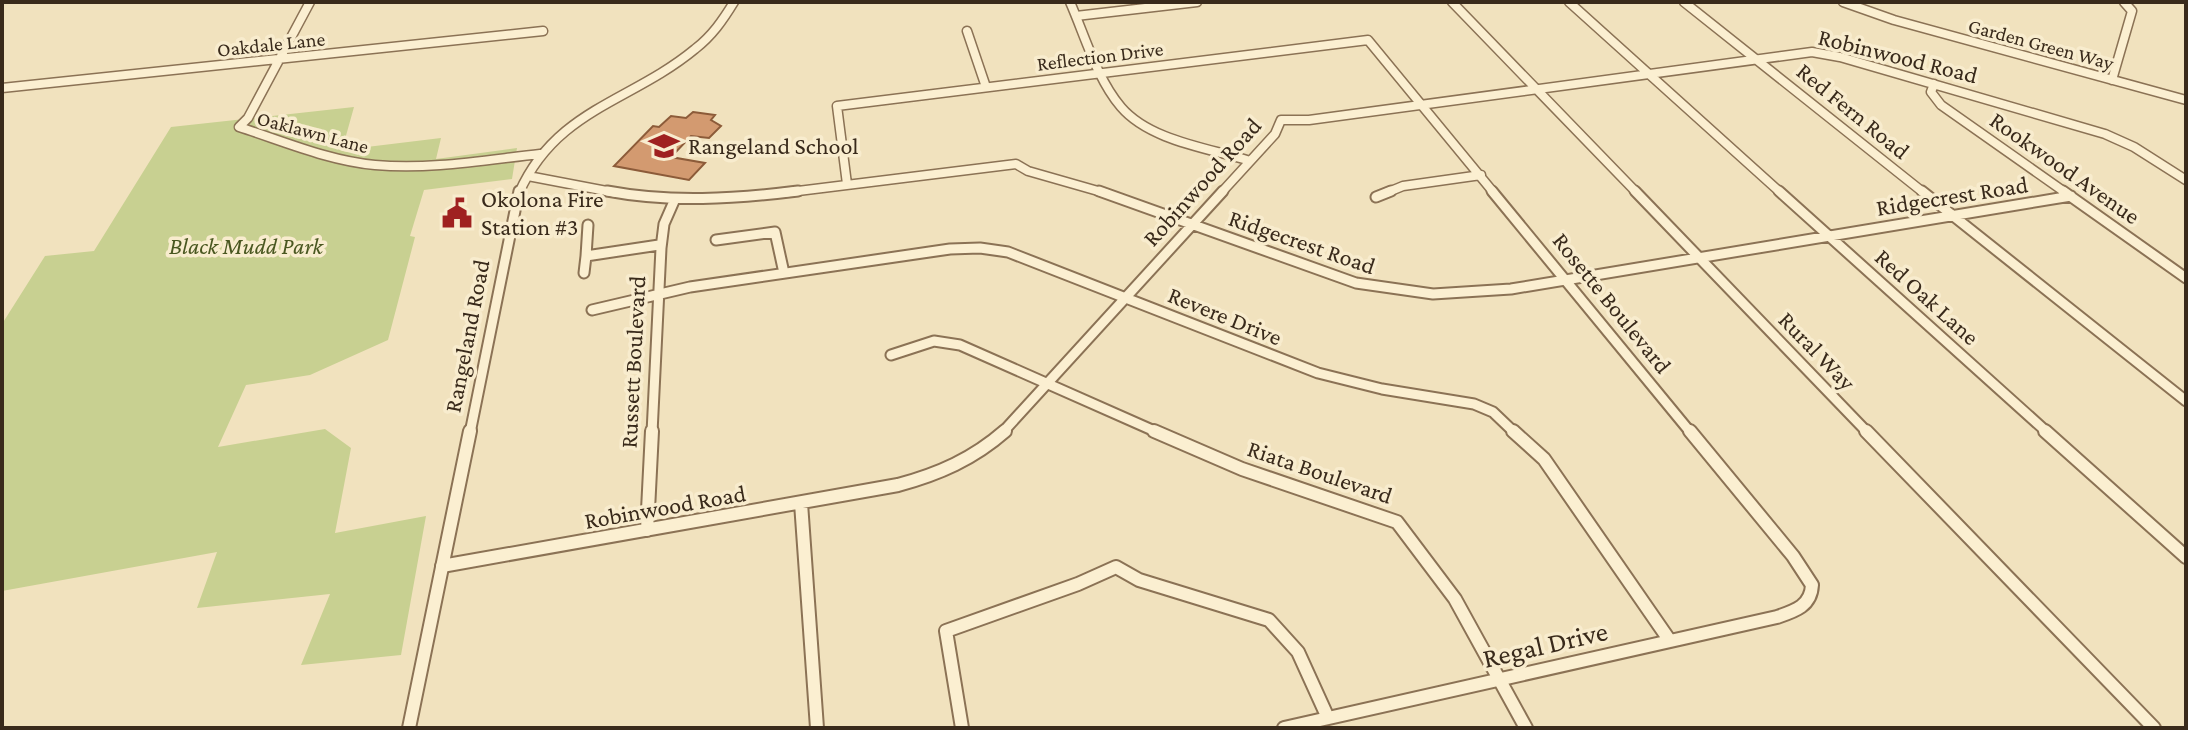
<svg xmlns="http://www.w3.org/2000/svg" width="2188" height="730" viewBox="0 0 2188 730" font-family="'Crimson Pro',serif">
	<rect width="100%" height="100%" fill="#f1e2be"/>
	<path fill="#c8d091" d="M354 107 342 150 441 138 436 159 517 148 512 179 424 190 410 236 415 237 388 340 310 375 246 385 218 447 325 429 351 448 335 533 426 516 401 655 301 665 330 594 197 608 217 552 2 591V324L45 256 94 251 171 127Z"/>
	<path fill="#d39a70" stroke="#8c5b39" stroke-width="2" d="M693 112 715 115 711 120 721 126 709 138 691 136 671 157 705 163 689 180 614 166 653 126 659 127 671 116 686 118Z"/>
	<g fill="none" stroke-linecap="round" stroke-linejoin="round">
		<g stroke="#8b7255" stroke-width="11">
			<path id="street-far2" d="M310 2 248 118 239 127C283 141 329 161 375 165 430 170 485 160 540 154
				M1070 2C1085 36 1097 79 1121 107 1150 141 1209 148 1250 161
				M1452 2 1637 193
				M1569 2 1781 193
				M1684 2 1924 193
				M1843 2 1894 20 2186 100
				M1076 16 1197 2
				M967 31 986 87
				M2112 80 2132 11 2124 2
				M1934 84 1931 92 1941 105 2066 193
				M2 88 543 31
				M528 176 617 193
				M847 184 837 106 1368 40 1494 193
				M519 193C556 109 631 102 695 49 712 36 723 20 734 2
				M782 193 1016 164 1028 171 1105 193
				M1221 193 1275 134 1281 120H1309L1812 52 1840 57 2105 134 2134 147 2186 180
				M1386 193 1403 186 1481 175"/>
		</g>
		<g stroke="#8b7255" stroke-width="13">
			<path id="street-far1" d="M607 191C671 203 734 199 798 191
				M1099 191 1356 283 1433 294 1511 289 2071 196
				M1492 191 1691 433
				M1635 191 1868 433
				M1779 191 2048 433
				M1922 191 2186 401
				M2063 191 2186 278
				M1376 197 1391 191
				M588 225 586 256 659 245
				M716 240 775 232 784 273
				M584 273 586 256
				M592 310 690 287 950 249 980 248 1008 252 1318 373 1382 389 1474 404 1493 412 1515 433
				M891 355 934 341 960 345 1159 433
				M470 433 519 191
				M652 433 661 248 664 224 675 199
				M1002 433 1223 191"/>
		</g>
		<g stroke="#8b7255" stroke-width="16">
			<path id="street" d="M1154 431 1242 469 1397 522 1455 599 1526 728
				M1513 431 1544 459 1670 641
				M1866 431 2154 728
				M2045 431 2186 557
				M801 503 817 728
				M647 530 652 431
				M442 566 898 485C939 474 973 459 1005 431
				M409 728 470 431
				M962 728 946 631 1078 584 1116 567 1139 580 1269 620 1298 652 1328 718
				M1284 728 1777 617C1795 611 1811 606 1812 585L1793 556 1690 431"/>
		</g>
		<use href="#street-far2" stroke="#fbefd1" stroke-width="8"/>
		<use href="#street-far1" stroke="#fbefd1" stroke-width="9"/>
		<use href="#street" stroke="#fbefd1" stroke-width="12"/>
	</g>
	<defs>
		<g id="school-bare" transform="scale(2.4)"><path d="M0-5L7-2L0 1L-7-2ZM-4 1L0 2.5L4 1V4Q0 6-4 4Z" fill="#9f2120" stroke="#f8ecce" stroke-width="2.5" paint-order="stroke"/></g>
		<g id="civic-bare" transform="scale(2.4)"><path d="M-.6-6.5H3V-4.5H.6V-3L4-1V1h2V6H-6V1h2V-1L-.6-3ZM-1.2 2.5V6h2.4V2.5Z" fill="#9f2120" stroke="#f8ecce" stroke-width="2.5" paint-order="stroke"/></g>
	</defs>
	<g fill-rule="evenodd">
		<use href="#school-bare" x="664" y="146"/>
		<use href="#civic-bare" x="457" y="213"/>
	</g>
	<g text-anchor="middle" stroke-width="7" stroke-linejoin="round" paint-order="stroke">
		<g font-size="20" fill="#392a1b" stroke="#f8ecce">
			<text transform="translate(271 44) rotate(-6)" y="7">Oakdale Lane</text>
			<text transform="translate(2041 44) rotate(15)" y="7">Garden Green Way</text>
			<text transform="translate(1100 56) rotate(-7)" y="7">Reflection Drive</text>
			<text transform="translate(313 132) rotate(15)" y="7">Oaklawn Lane</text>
		</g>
		<g font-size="24" fill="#392a1b" stroke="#f8ecce">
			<text transform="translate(1898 56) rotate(14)" y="8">Robinwood Road</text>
			<text transform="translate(1853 111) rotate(39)" y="8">Red Fern Road</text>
			<text transform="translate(2065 168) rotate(35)" y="8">Rookwood Avenue</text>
			<text transform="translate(1202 182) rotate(-48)" y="8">Robinwood Road</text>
			<text transform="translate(1952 196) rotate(-9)" y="8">Ridgecrest Road</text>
			<text transform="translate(1302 242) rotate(19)" y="8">Ridgecrest Road</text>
			<text transform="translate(1927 297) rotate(42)" y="8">Red Oak Lane</text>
			<text transform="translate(1612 303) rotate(51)" y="8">Rosette Boulevard</text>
			<text transform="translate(1225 316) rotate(22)" y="8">Revere Drive</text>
			<text transform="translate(467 336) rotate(-79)" y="8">Rangeland Road</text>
			<text transform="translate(1817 351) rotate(46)" y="8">Rural Way</text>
			<text transform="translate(633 362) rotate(-87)" y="8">Russett Boulevard</text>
			<text transform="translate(1320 472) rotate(19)" y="8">Riata Boulevard</text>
			<text transform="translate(665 507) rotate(-10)" y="8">Robinwood Road</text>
		</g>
		<g font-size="24" fill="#392a1b" stroke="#f8ecce" text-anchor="start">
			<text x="688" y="154">Rangeland School</text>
			<text x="481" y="207">Okolona Fire<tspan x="481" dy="28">Station #3</tspan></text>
		</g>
		<g font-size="24" font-style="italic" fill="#495720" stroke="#f8ecce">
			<text x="246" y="254">Black Mudd Park</text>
		</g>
		<g font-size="28" fill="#392a1b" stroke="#f8ecce">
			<text transform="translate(1545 644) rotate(-13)" y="10">Regal Drive</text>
		</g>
	</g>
	<rect width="2188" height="730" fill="none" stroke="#392a1b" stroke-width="8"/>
</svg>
